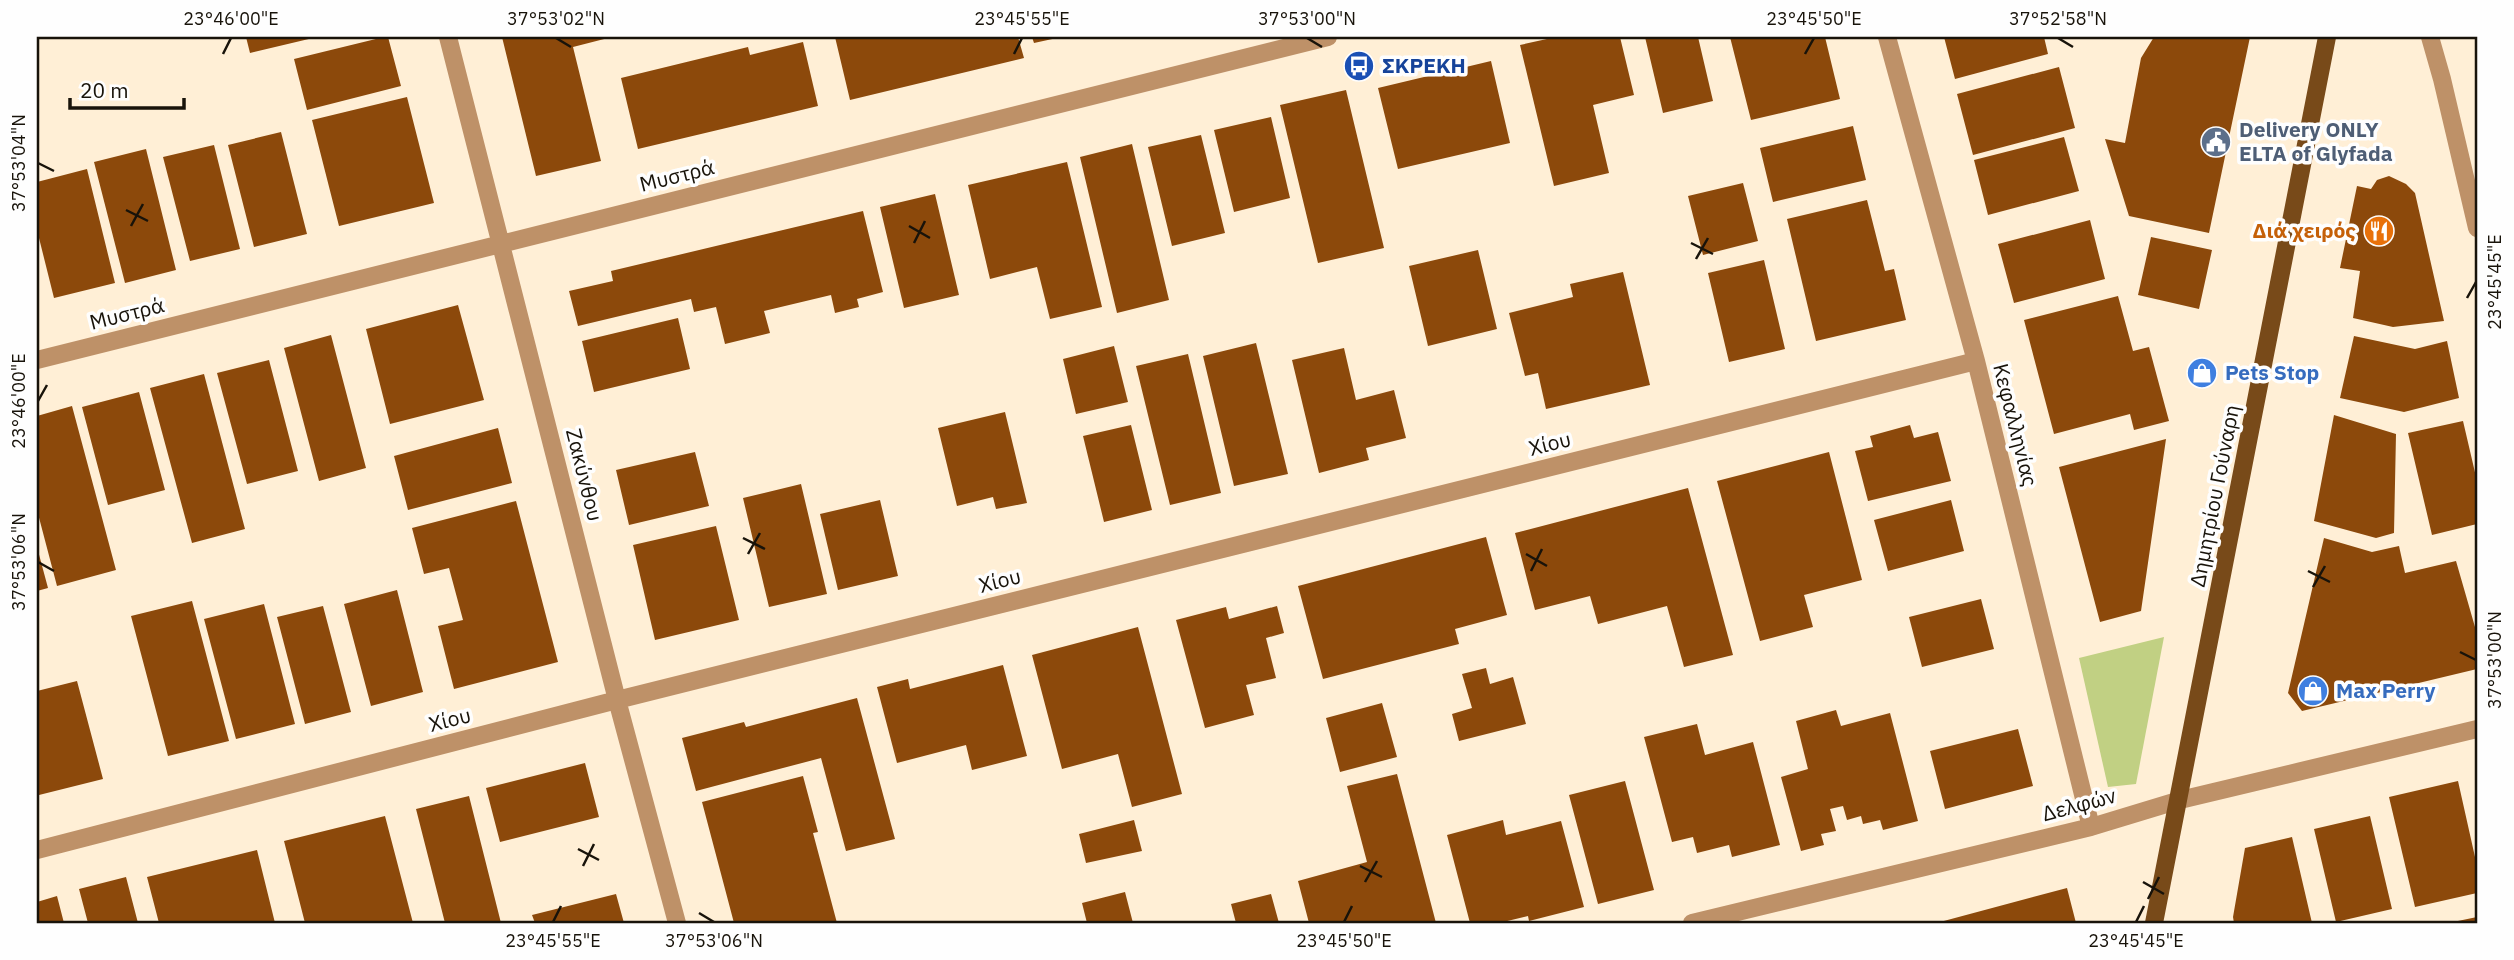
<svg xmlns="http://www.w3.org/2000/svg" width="2514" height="960" viewBox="0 0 2514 960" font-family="'IBM Plex Sans',sans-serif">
	<rect width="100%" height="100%" fill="#ffefd6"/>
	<path fill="#c1d083" d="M2164 637 2136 784 2108 787 2079 658Z"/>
	<path fill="#8c490b" d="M246 37H313V38L250 53Z
		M384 37H388L401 86 307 110 294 59Z
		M502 37H612L573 47 601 161 536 176Z
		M835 37H1018L1024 58 850 100Z
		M1032 37H1057V38L1034 43Z
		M1556 37H1620L1634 95 1593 105 1609 173 1554 186 1520 45Z
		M1645 37H1698L1713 101 1663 113Z
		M1730 37H1825L1840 99 1751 120Z
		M1944 37H2044L2048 54 1955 79Z
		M2154 37H2250L2209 233 2129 216 2105 139 2125 143 2141 58Z
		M803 42 818 106 638 149 621 78 748 47 750 55Z
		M1491 61 1510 143 1398 169 1378 88Z
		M2059 67 2075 128 1973 155 1957 94Z
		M1346 90 1384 248 1318 263 1280 105Z
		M407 97 434 203 339 226 312 120Z
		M1271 117 1290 198 1234 212 1214 130Z
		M1853 126 1866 180 1773 202 1760 148Z
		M281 132 307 234 254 247 228 145Z
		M1201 135 1225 233 1172 246 1148 147Z
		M2064 137 2079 191 1988 215 1974 160Z
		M1132 144 1169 300 1117 313 1080 157Z
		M214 145 240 249 190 261 163 157Z
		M146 149 176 270 125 283 94 162Z
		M1067 162 1102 307 1050 319 1037 267 990 279 968 185Z
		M87 169 115 283 54 298 37 230V182Z
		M2389 176 2406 184 2415 193 2444 321 2393 327 2353 318 2360 271 2340 268 2357 186 2371 189 2377 180Z
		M1743 183 1758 241 1703 255 1688 196Z
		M935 194 959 295 904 308 880 207Z
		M1867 200 1885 271 1894 269 1906 320 1816 341 1787 219Z
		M863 211 883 292 857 299 859 307 835 313 831 295 764 311 770 333 725 344 716 307 694 312 691 299 578 326 569 291 613 281 611 271Z
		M2090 220 2105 279 2014 303 1998 244Z
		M2151 237 2212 250 2199 309 2138 295Z
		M1478 250 1497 329 1428 346 1409 266Z
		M1764 260 1785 349 1729 362 1708 273Z
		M1623 272 1650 385 1546 409 1538 373 1525 376 1509 313 1573 297 1570 284Z
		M2118 296 2133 351 2149 347 2169 421 2134 430 2130 414 2054 434 2024 320Z
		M458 305 484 400 390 424 366 329Z
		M678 318 690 369 594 392 582 341Z
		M331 335 366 468 319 481 284 348Z
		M2354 336 2415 349 2447 341 2459 398 2404 412 2340 398Z
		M1256 343 1288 474 1234 486 1203 356Z
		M1114 346 1128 402 1076 414 1063 359Z
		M1344 348 1356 400 1394 390 1406 438 1366 448 1369 460 1319 473 1292 360Z
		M1188 354 1221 493 1170 505 1136 366Z
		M269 360 298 471 247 484 217 373Z
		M204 374 245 529 192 543 150 388Z
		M139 392 165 490 108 505 82 407Z
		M72 406 116 570 57 586 37 510V416Z
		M1005 412 1027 503 996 509 993 497 957 506 938 428Z
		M2334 415 2396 434 2394 533 2376 538 2314 521Z
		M2463 421 2477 481V524L2432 535 2408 433Z
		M1131 425 1152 510 1104 522 1083 436Z
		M1910 425 1914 438 1938 432 1951 481 1868 501 1855 451 1873 447 1870 436Z
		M498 428 512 483 408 510 394 456Z
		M2166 439 2141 611 2100 622 2059 467Z
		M695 452 709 506 629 525 616 470Z
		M1829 452 1862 580 1804 595 1813 627 1760 641 1717 481Z
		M801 484 827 594 769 607 743 498Z
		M1688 488 1733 655 1684 667 1667 606 1598 624 1590 596 1535 610 1515 533Z
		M880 500 898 576 838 590 820 514Z
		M1951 500 1964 551 1888 571 1874 520Z
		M516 501 558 662 454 689 438 626 463 620 449 568 424 574 412 528Z
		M716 526 739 620 655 640 633 545Z
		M1486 537 1507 615 1455 629 1459 644 1323 679 1298 586Z
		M2324 538 2372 552 2399 546 2405 573 2456 561 2477 634V669L2302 711 2288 693Z
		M37 547 48 588 37 591Z
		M397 590 423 692 371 706 344 604Z
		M1981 599 1994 649 1922 667 1909 617Z
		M192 601 229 741 168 756 131 616Z
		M264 604 295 724 236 739 204 619Z
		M323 606 351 712 305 724 277 617Z
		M1277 606 1284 633 1266 638 1276 678 1246 685 1254 715 1205 728 1176 620 1226 607 1229 619Z
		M1138 627 1182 794 1132 807 1118 754 1062 769 1032 655Z
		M1003 665 1027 756 972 770 966 745 897 763 877 687 908 679 910 689Z
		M1486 668 1490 684 1513 677 1526 724 1459 741 1452 714 1472 708 1462 674Z
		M77 681 103 779 39 795 37 788V691Z
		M857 698 895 839 846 851 821 758 696 791 682 738 744 722 746 727Z
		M1382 703 1397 757 1340 772 1326 718Z
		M1836 710 1841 726 1890 713 1918 821 1883 830 1880 820 1863 824 1861 816 1847 820 1843 806 1830 809 1836 831 1821 834 1824 845 1801 851 1781 777 1808 769 1796 721Z
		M1697 724 1705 755 1753 742 1780 845 1732 857 1729 845 1697 853 1693 837 1672 842 1644 737Z
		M2018 729 2033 786 1945 809 1930 751Z
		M585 763 599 817 500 842 486 788Z
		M1397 774 1436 923H1309L1298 881 1367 862 1347 786Z
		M803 776 818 832 813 833 837 923H734L702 802Z
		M1625 781 1654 890 1598 904 1569 795Z
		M2458 781 2477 866V893L2415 907 2389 797Z
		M469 796 501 923H445L416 809Z
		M385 816 413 923H305L284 841Z
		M2370 816 2392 909 2336 922 2314 829Z
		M1134 820 1142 851 1086 863 1079 834Z
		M1503 820 1506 835 1561 821 1584 907 1529 921 1528 916 1499 923H1470L1447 835Z
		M2292 837 2312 923H2234L2233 917 2245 848Z
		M257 850 275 923H159L147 877Z
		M126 877 138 923H88L79 889Z
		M2067 888 2076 923H1940V922Z
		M1125 892 1133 923H1087L1082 903Z
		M616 894 624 923H535L532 915Z
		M1271 894 1279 923H1236L1231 904Z
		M57 896 64 923H37V902Z
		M2477 917V923H2453V922Z"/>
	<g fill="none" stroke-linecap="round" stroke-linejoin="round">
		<path stroke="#be9168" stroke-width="18" d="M448 37 617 700 677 923
			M1887 37 1976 361 2091 827
			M2430 37 2442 79 2477 228
			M37 360 1328 37
			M37 850 617 700 1976 361
			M1692 923 2091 827 2180 800 2477 729"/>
		<path stroke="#784a19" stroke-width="18" d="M2154 923 2327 37"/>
	</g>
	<path fill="none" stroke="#18130a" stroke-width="2.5" d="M556 38 571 47M1307 38 1322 47M2058 38 2073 47M223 54 231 38M1014 54 1022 38M1805 54 1814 38M38 163 54 171M126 210 148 221M131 226 143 204M909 226 930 238M914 243 925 221M1691 243 1713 254M1696 259 1708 238M2467 298 2476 282M38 401 47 385M743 538 765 549M748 554 760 533M1526 554 1547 566M38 562 54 571M1531 571 1542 549M2308 571 2330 582M2313 587 2325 566M2460 652 2476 660M578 849 599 860M583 866 594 844M1360 866 1382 877M1365 882 1377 861M2143 882 2164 894M2148 899 2159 877M699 913 714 922M553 922 561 906M1344 922 1352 906M2136 922 2144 906"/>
	<defs>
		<g id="bus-disc" transform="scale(1.575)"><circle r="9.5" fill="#1a4fb4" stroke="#fefefe"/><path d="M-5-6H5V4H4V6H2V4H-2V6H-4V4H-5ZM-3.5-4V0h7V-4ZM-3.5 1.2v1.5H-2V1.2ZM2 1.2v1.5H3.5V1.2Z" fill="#fff"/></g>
		<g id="civic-disc" transform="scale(1.575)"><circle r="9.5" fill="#5c6f8a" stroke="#fefefe"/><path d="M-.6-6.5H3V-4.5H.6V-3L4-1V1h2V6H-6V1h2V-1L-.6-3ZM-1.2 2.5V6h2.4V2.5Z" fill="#fff"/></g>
		<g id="restaurant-disc" transform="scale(1.575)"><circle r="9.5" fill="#e8710a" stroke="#fefefe"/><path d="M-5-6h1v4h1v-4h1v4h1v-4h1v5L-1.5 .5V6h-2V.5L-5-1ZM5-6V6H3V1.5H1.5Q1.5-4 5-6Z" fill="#fff"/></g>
		<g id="shop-disc" transform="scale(1.575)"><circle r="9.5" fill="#3f7fe0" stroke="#fefefe"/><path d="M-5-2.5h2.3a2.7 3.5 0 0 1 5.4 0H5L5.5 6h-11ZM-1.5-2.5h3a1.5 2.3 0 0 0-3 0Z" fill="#fff"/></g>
	</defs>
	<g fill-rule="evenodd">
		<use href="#bus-disc" x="1359" y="66"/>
		<use href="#civic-disc" x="2216" y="142"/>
		<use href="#restaurant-disc" x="2379" y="231"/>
		<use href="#shop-disc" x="2202" y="373"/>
		<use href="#shop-disc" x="2313" y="691"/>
	</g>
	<g text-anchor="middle" stroke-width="7" stroke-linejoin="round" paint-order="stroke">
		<g font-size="21" font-weight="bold" fill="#164399" stroke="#fefefe" text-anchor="start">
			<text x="1382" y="73">ΣΚΡΕΚΗ</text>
		</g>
		<g font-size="21" font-weight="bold" fill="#4e5e75" stroke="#fefefe" text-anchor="start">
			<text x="2239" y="137">Delivery ONLY<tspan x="2239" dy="24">ELTA of Glyfada</tspan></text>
		</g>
		<g font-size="21" fill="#18130a" stroke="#fefefe">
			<text transform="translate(677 176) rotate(-14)" y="7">Μυστρά</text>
			<text transform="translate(127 314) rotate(-14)" y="7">Μυστρά</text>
			<text transform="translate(2015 425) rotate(76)" y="7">Κεφαλληνίας</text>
			<text transform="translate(1550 444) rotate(-14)" y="7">Χίου</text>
			<text transform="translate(584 475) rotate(76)" y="7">Ζακύνθου</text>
			<text transform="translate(2215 496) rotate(-79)" y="7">Δημητρίου Γούναρη</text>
			<text transform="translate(1000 581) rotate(-14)" y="7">Χίου</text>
			<text transform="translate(450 720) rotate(-14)" y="7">Χίου</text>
			<text transform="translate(2079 805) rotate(-15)" y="7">Δελφών</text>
		</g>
		<g font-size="21" font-weight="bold" fill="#c56008" stroke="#fefefe" text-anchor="end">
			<text x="2356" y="238">Διά χειρός</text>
		</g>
		<g font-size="21" font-weight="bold" fill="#366cbe" stroke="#fefefe" text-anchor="start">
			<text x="2225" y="380">Pets Stop</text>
			<text x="2336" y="698">Max Perry</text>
		</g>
	</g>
	<rect width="2514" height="960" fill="none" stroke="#fefefe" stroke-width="77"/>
	<path d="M70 98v10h114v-10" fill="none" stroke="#18130a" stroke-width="3.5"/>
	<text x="80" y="98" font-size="21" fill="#18130a" stroke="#fefefe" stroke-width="5" paint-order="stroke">20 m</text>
	<rect x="38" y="38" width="2438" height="884" fill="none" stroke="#18130a" stroke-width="2.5"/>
	<g font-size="18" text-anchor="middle" fill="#18130a">
		<text x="231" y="25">23°46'00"E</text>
		<text x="556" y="25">37°53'02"N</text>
		<text x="1022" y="25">23°45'55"E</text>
		<text x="1307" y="25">37°53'00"N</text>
		<text x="1814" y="25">23°45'50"E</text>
		<text x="2058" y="25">37°52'58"N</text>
		<text transform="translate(19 163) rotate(-90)" y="6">37°53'04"N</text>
		<text transform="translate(2495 282) rotate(-90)" y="6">23°45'45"E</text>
		<text transform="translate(19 401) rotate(-90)" y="6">23°46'00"E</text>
		<text transform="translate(19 562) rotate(-90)" y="6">37°53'06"N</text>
		<text transform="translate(2495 660) rotate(-90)" y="6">37°53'00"N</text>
		<text x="553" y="947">23°45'55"E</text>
		<text x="714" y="947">37°53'06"N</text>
		<text x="1344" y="947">23°45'50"E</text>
		<text x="2136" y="947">23°45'45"E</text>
	</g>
</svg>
